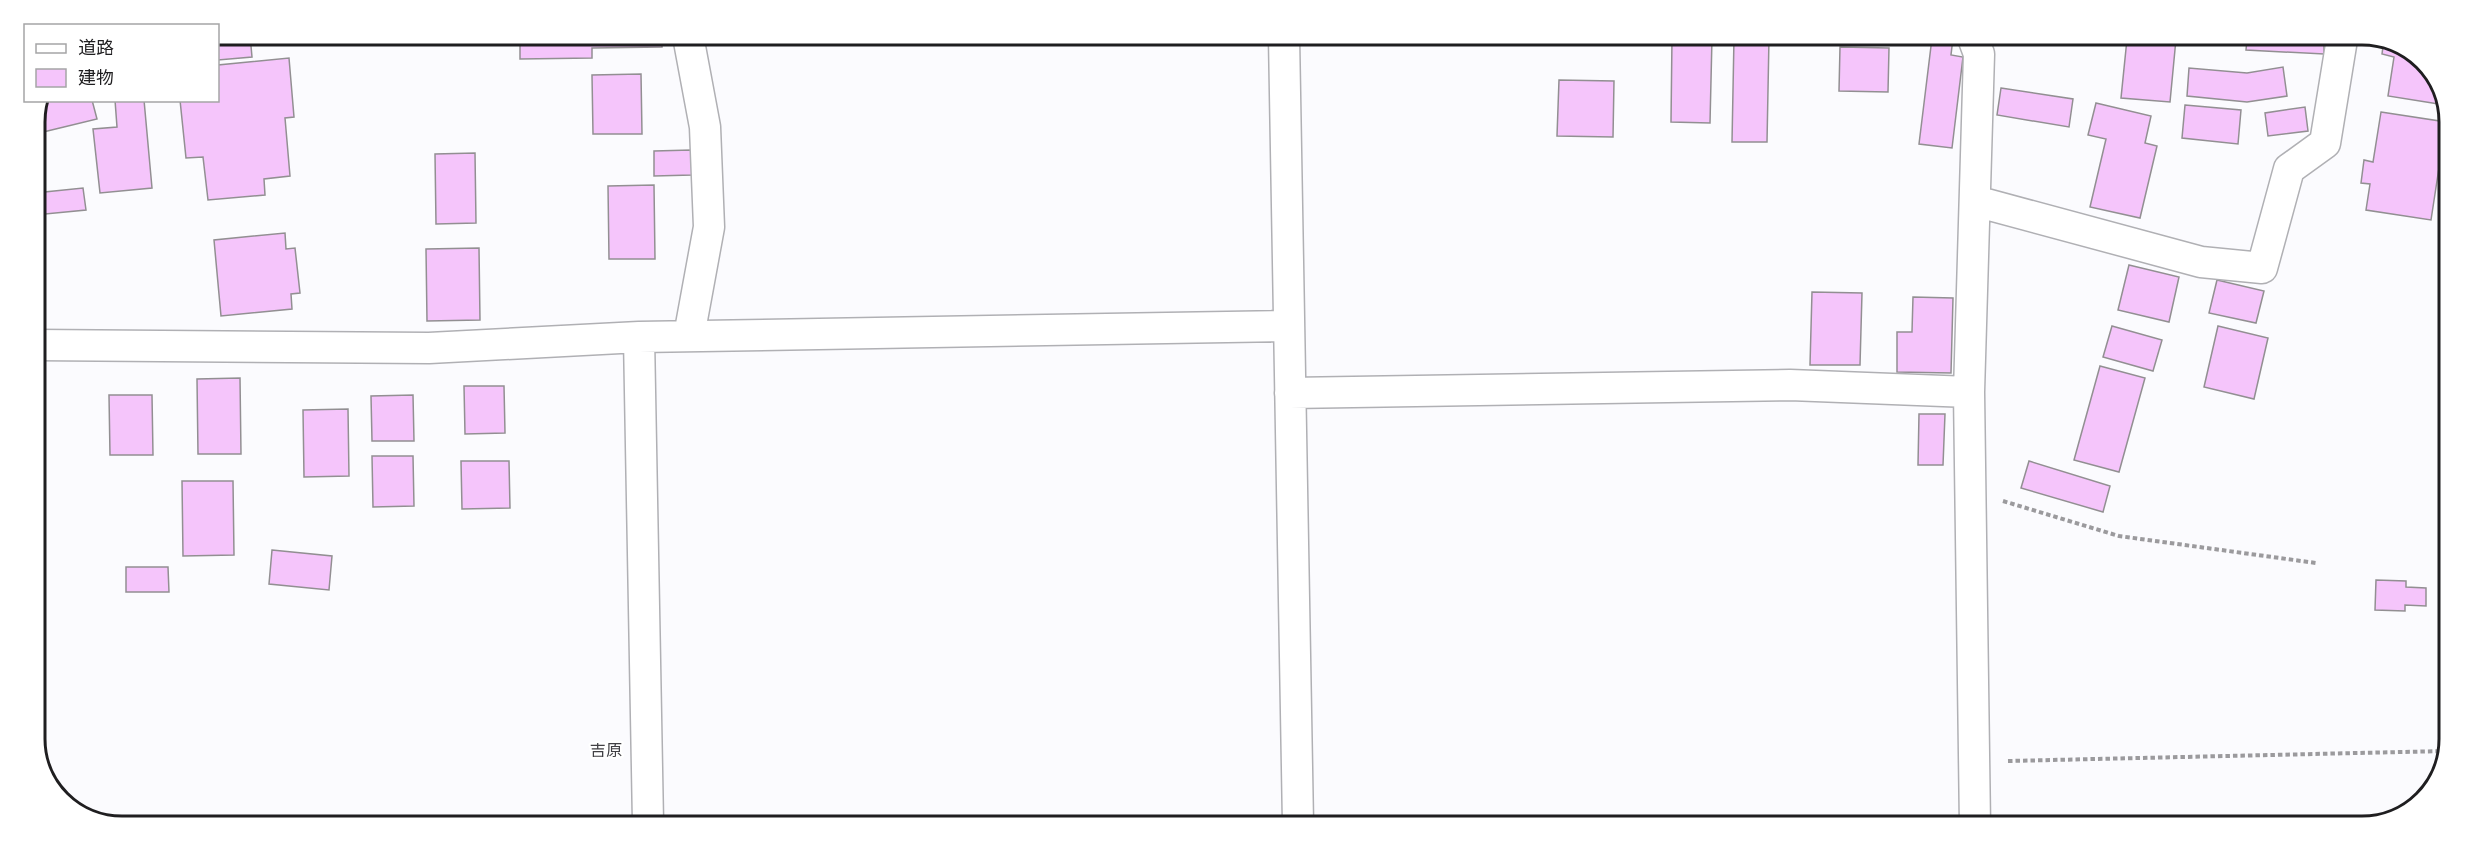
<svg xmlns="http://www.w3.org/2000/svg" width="2484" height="861" viewBox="0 0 2484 861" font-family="'Nunito Sans','Noto Sans JP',sans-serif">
	<rect width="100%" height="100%" fill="#fbfbfe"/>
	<path fill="#f5c5fb" stroke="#928f92" stroke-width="1.5" d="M218 35H250L252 57 218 60Z
		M520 35 662 36V47L592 48V58L520 59Z
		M1672 38H1712L1710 123 1671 122Z
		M1734 38H1769L1767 142H1732Z
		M1932 38H1953L1951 55 1963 57 1952 148 1919 144Z
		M2127 39H2176L2170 102 2121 98Z
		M2247 39H2324V54L2246 50Z
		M2384 39H2390L2431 69 2445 105 2388 96 2394 57 2382 54Z
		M1840 47 1889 48 1888 92 1839 91Z
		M289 58 294 117 285 118 290 176 264 179 265 195 208 200 203 157 186 158 180 100H218V65Z
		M2283 67 2287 96 2247 102 2187 96 2189 68 2247 73Z
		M641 74 642 134H593L592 75Z
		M1559 80 1614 81 1613 137 1557 136Z
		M2001 88 2073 99 2069 127 1997 115Z
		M49 100H92L97 119 35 134V117L41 102Z
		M115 100H144L152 188 100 193 93 129 117 127Z
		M2096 103 2151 116 2145 143 2157 146 2140 218 2090 207 2106 139 2088 135Z
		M2185 105 2241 110 2238 144 2182 138Z
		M2305 107 2308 131 2268 136 2265 113Z
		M2381 112 2446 122 2431 220 2366 210 2370 184 2361 183 2364 160 2373 162Z
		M691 150 692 175 654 176V151Z
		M475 153 476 223 436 224 435 154Z
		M654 185 655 259H609L608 186Z
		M83 188 86 210 35 215V193Z
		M285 233 286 249 295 248 300 293 291 294 292 309 221 316 214 240Z
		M479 248 480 320 427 321 426 249Z
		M2129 265 2179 277 2169 322 2118 310Z
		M2217 280 2264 291 2256 323 2209 313Z
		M1812 292 1862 293 1860 365H1810Z
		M1913 297 1953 298 1951 373 1897 372V332H1912Z
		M2112 326 2162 340 2153 371 2103 357Z
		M2218 326 2268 338 2254 399 2204 387Z
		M2100 366 2145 378 2119 472 2074 460Z
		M240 378 241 454H198L197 379Z
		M464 386H504L505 433 465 434Z
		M109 395H152L153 455H110Z
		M413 395 414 441H372L371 396Z
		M348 409 349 476 304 477 303 410Z
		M1919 414H1945L1943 465H1918Z
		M372 456H413L414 506 373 507Z
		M461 461H509L510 508 462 509Z
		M2029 461 2110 486 2103 512 2021 488Z
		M182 481H233L234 555 183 556Z
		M272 550 332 556 329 590 269 584Z
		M126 567H168L169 592H126Z
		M2376 580 2406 581V587L2426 588V606L2405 605V611L2375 610Z"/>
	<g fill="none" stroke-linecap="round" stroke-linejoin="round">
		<g stroke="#b0b0b4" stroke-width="33">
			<path id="minor" d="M688 36 705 127 709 227 689 336
				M1284 37 1298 824
				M1973 38 1979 54 1969 392 1975 826
				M1975 201 2201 262 2262 268 2289 169 2325 143 2342 39
				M639 337 648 823
				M35 345 429 348 639 337 1289 326
				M1290 393 1790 385 1969 392"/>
		</g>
		<path stroke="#9b9a9d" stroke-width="4" stroke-dasharray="4.5 3" stroke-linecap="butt" d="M2003 501 2119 536 2316 563
			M2008 761 2445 751"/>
		<use href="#minor" stroke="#fff" stroke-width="30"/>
	</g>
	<g text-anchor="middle" stroke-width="4.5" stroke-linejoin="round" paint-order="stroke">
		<g font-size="16" fill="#414044" stroke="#fff">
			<text x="606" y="756">吉原</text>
		</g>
	</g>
	<path d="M0 0H2484V861H0ZM122 45H2362A77 77 0 0 1 2439 122V739A77 77 0 0 1 2362 816H122A77 77 0 0 1 45 739V122A77 77 0 0 1 122 45Z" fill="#fff" fill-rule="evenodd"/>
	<path fill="none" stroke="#1f1e20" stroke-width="3" d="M122 45H2362A77 77 0 0 1 2439 122V739A77 77 0 0 1 2362 816H122A77 77 0 0 1 45 739V122A77 77 0 0 1 122 45Z"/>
	<rect x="24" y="24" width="195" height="78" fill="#ffffff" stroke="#a5a5a6" stroke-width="1.5"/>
	<rect x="36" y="44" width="30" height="9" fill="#ffffff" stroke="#a5a5a6" stroke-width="1.5"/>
	<text x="78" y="54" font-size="18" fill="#1f1e20">道路</text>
	<rect x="36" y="69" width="30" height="18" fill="#f5c5fb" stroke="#a5a5a6" stroke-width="1.5"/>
	<text x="78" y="84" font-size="18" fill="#1f1e20">建物</text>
</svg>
